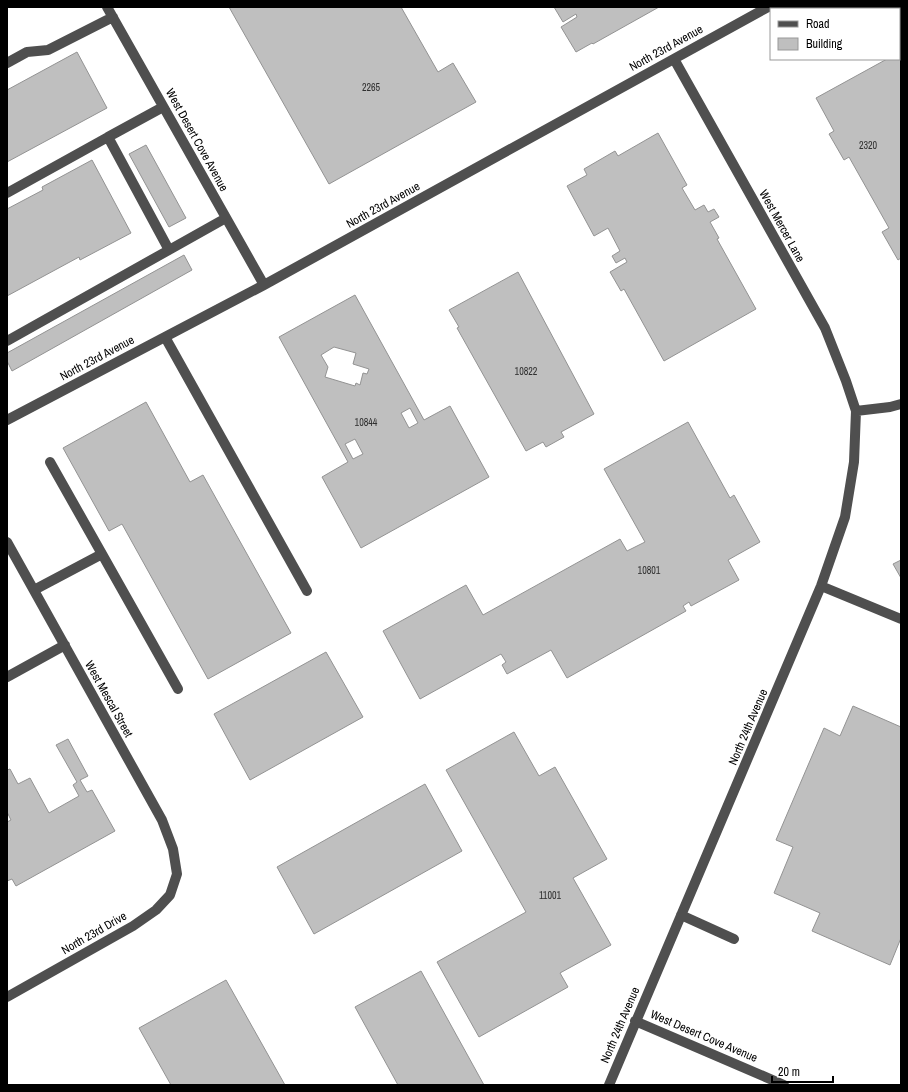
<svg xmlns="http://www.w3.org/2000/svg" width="908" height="1092" viewBox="0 0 908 1092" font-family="'Archivo Narrow',sans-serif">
	<rect width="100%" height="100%" fill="#fff"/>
	<path fill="#bfbfbf" stroke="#939393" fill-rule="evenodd" d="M229 7H401L438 72 453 63 476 102 329 184Z
		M554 7H659L593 44 592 43 576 52 561 27 577 17 576 14 563 22Z
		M901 51V258L898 260 882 232 889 228 849 157 844 160 829 134 834 131 816 98 887 59H899V52Z
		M77 52 107 108 7 162V90Z
		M658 133 687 185 682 188 695 210 704 205 708 212 714 209 719 217 710 222 719 238 717 239 756 309 664 361 624 289 621 291 610 272 627 262 625 258 616 263 612 256 620 251 608 228 594 236 567 186 587 175 584 169 615 151 618 156Z
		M146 145 186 218 169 227 129 154Z
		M92 160 131 233 80 260 79 257 7 296V209L43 190 42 187Z
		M184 255 192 270 12 371 7 361V353Z
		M518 272 594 414 561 432 564 437 546 447 543 442 526 451 457 328 459 327 449 310Z
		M355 295 424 420 450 406 489 477 361 548 322 477 348 462 279 337ZM334 347 356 353 353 364 369 369 367 374 363 373 360 385 356 383 355 386 325 377 328 367 321 355ZM410 408 418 423 409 428 401 413ZM355 439 363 454 353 459 345 444Z
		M146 402 190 482 203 475 291 633 208 679 122 524 109 531 63 448Z
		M688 422 730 498 734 495 760 542 728 560 739 580 691 606 689 602 683 606 686 611 567 678 551 650 507 674 502 665 506 662 501 654 420 699 383 631 466 585 483 615 620 539 627 551 645 542 604 469Z
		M901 560V578L893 564Z
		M326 652 363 717 250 780 214 714Z
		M853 706 901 727V938L890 965 812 931 820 913 774 893 793 847 776 840 824 728 840 736Z
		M514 732 539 776 555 767 607 859 573 878 611 945 560 973 568 987 479 1037 437 962 526 912 446 770Z
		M68 739 88 776 80 780 87 792 92 790 115 831 16 886 12 879 7 881V822L11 820 7 812V770L10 769 18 784 30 778 49 813 79 796 73 785 77 782 56 745Z
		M425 784 462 851 314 934 277 867Z
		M421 971 484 1085H398L355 1007Z
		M226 980 285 1085H171L139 1028Z"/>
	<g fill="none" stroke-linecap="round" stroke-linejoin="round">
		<path stroke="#4f4f4f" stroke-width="10" d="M107 7 264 285
			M7 63 27 52 48 50 113 17
			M108 137 163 107
			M7 193 108 137 169 250 7 341
			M169 250 226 218
			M165 337 307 591
			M856 411 890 407 901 404
			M7 420 264 285 768 7
			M7 542 162 820 173 849 177 874 170 895 156 910 133 926 7 997
			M102 554 178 689
			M821 586 901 619
			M34 590 102 554 50 462
			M7 677 65 645
			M681 915 734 939
			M635 1021 784 1085
			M609 1085 821 586 845 517 854 462 856 411 846 381 825 328 674 59"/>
	</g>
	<g text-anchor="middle" stroke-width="4" stroke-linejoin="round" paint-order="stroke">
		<g font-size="10" fill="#303030">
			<text x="371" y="91">2265</text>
			<text x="868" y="149">2320</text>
			<text x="526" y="375">10822</text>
			<text x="366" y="426">10844</text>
			<text x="649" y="574">10801</text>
			<text x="550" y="899">11001</text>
		</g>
		<g font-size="12" fill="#000" stroke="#fff">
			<text transform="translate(666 48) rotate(-29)" y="4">North 23rd Avenue</text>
			<text transform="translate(197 140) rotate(61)" y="4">West Desert Cove Avenue</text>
			<text transform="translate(383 205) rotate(-29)" y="4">North 23rd Avenue</text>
			<text transform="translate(782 226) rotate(61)" y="4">West Mercer Lane</text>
			<text transform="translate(97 358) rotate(-28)" y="4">North 23rd Avenue</text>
			<text transform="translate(109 699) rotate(61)" y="4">West Mescal Street</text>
			<text transform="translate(748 727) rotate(-67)" y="4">North 24th Avenue</text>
			<text transform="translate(94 933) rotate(-30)" y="4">North 23rd Drive</text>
			<text transform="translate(620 1025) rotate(-67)" y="4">North 24th Avenue</text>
			<text transform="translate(704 1036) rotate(23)" y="4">West Desert Cove Avenue</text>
		</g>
	</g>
	<rect width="908" height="1092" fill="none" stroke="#000000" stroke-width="16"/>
	<rect x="770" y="8" width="130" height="52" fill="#ffffff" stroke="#999999"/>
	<rect x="778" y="21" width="20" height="6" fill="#4f4f4f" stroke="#999999"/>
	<text x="806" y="28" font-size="12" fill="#000000">Road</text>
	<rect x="778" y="38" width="20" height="12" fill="#bfbfbf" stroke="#999999"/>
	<text x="806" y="48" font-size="12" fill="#000000">Building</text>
	<path d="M772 1076v6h61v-6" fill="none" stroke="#000000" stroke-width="2"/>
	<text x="778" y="1076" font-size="12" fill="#000000" stroke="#ffffff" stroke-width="3" paint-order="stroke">20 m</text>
</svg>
